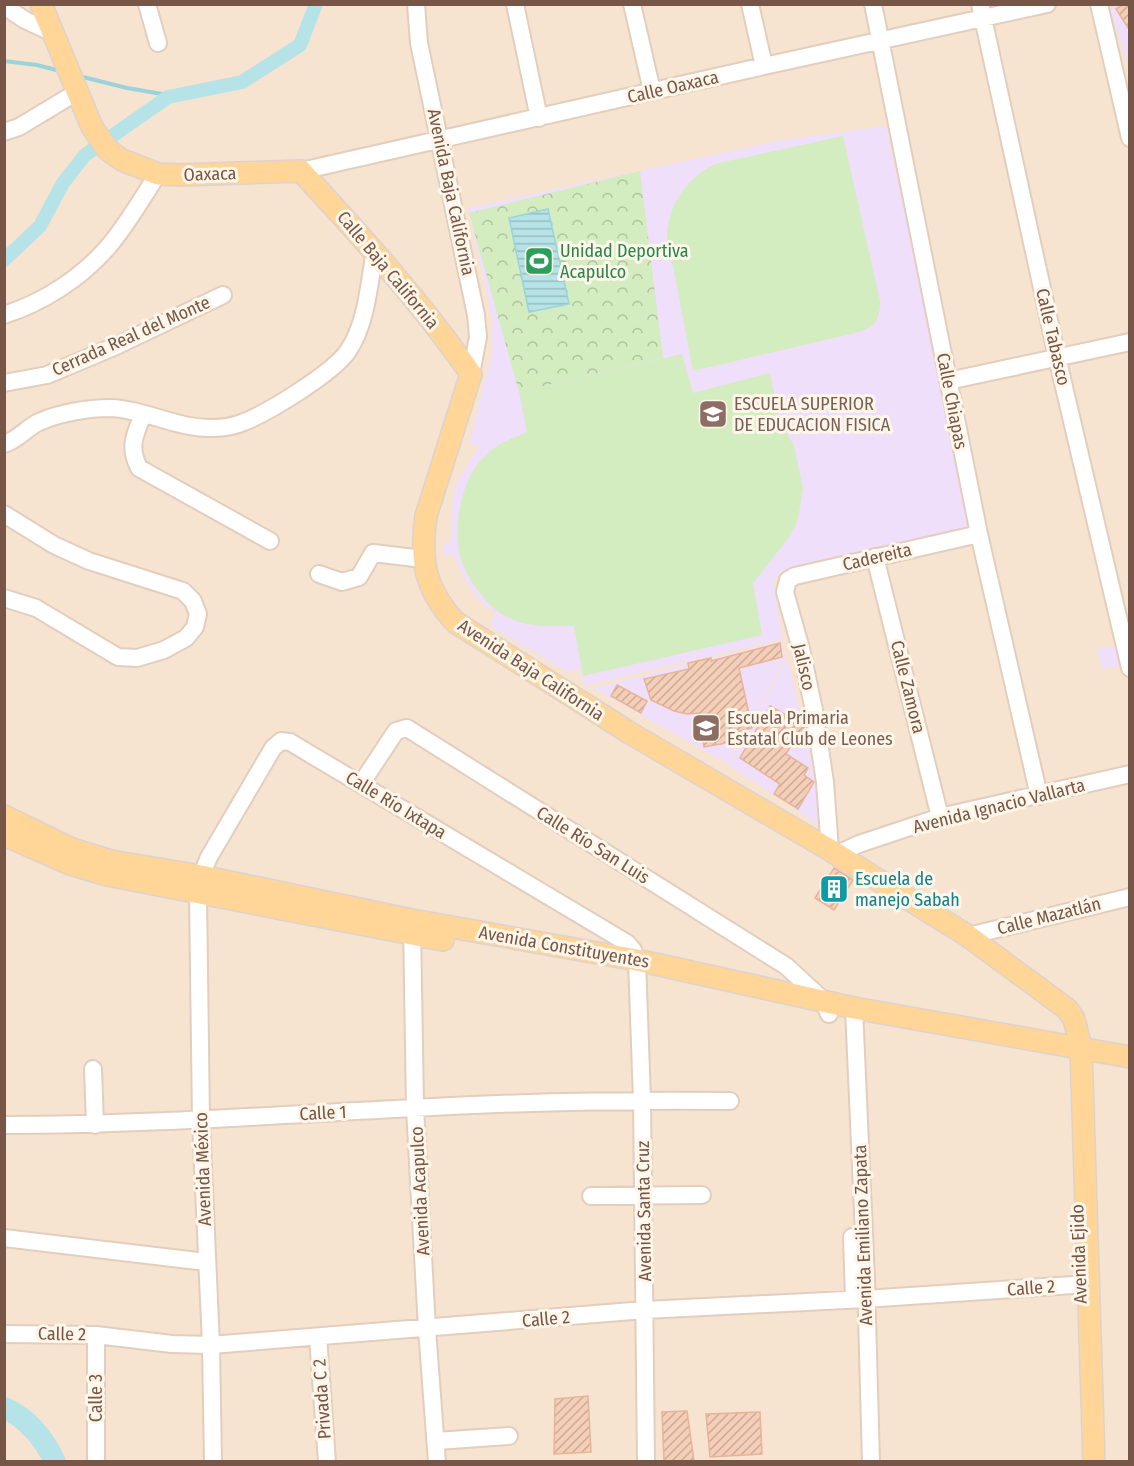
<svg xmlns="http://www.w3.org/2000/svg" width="1134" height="1466" viewBox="0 0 1134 1466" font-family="'Fira Sans Condensed',sans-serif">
	<defs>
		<pattern id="park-crowns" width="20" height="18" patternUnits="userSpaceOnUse" patternTransform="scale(1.5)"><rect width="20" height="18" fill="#d3ecc0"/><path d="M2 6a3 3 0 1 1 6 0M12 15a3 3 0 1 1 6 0" fill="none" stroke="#b0c29e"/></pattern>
		<pattern id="water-rules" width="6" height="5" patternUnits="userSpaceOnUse" patternTransform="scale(1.5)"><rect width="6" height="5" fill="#b6e3e8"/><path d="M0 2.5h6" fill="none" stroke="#99bbbe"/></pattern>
		<pattern id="building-hatch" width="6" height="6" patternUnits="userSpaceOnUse" patternTransform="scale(1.5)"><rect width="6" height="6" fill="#f5ceb8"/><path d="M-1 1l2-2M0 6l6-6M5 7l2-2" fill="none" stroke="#cbaa97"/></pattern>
	</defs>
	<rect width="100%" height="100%" fill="#fef2e2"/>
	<path fill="#f6e3d0" d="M5 5H1129V1461H5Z"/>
	<path fill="#efdffa" d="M1110 4 1129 5V67L1108 5Z
		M886 126 975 528 790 568 778 575 773 583 783 639 584 686 580 669 566 671 489 625 496 614 484 605 472 591 463 577 454 555 445 556 443 543 451 542 452 504 455 486 479 446 469 444 492 351V318L468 208 782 140Z
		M782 641 785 658 728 764 593 688Z
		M1120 645 1125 665 1102 669 1097 649Z
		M787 657 807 741 824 824 820 826 729 765Z"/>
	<path fill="url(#park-crowns)" d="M640 171 663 358 519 392 469 213Z"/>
	<path fill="#d3ecc0" d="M843 136 880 301C880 319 876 326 859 332L693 371C687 338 680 304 674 271 672 260 666 245 667 234 669 203 690 173 719 163Z
		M682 354 693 393 770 373 779 419 794 446 803 488 798 519 790 536 753 583 762 635 583 676 574 626C550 626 524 628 502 614 485 604 462 572 459 552 454 520 462 476 487 454 498 443 513 438 527 432L519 392Z"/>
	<path fill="url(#water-rules)" stroke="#9bd3db" stroke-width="1.5" d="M548 209 569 304 529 312 509 218Z"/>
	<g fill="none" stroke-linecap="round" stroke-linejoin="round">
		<path stroke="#9bd3db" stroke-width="4" d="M4 61 37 65 60 71
			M79 76 127 88 174 96"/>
		<path stroke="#b6e3e8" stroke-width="14" d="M4 260 40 226 63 183 85 155 168 97 242 82 300 45 316 4"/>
		<path stroke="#b6e3e8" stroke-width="22" d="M4 1408C27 1417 45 1440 55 1462"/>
	</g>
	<path fill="url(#building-hatch)" stroke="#e8b497" stroke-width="1.5" d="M1124 4H1130V31L1116 9Z
		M780 643 782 657 739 668 752 728 725 735 727 743 704 747 698 713 687 714 674 711 651 700 644 679 689 669 688 663 711 658V661Z
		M617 685 647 701 641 713 611 696Z
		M770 706 786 715 779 727 802 721 806 735 796 737 786 754 808 768 804 775 814 782 798 809 774 794 780 784 740 758Z
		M834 868 853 880 834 910 815 898Z
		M588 1396 591 1452 554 1454 555 1399Z
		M687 1411 694 1461H664L662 1412Z
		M760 1412 762 1454 710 1457 706 1414Z"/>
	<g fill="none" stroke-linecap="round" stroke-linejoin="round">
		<g stroke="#e3cebd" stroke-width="20">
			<path id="minor" d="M147 4 158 43
				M416 4 419 43 476 315 478 337 471 374
				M515 4 539 118
				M632 4 652 91
				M750 4 764 66
				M873 4 979 534 1039 796
				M980 4 1057 357 1130 668
				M1099 4 1130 138
				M4 6 25 20 53 33
				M4 132 19 127 77 92
				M301 171 764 66 1047 4
				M4 315C44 302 81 278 108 247 127 225 142 198 158 174
				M948 381 1130 342
				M4 383 47 375 116 346 223 295
				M143 414C135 435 128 446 139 468L270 541
				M4 444C18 440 26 428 39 422 59 413 88 408 110 408 145 409 177 429 212 428 222 428 235 426 244 422 269 412 333 373 348 351 367 323 369 283 375 251
				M4 514 54 545 89 561 183 591 193 601 198 614 195 627 186 638 164 650 137 658 118 657 36 608 4 598
				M875 557 940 817
				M319 574 342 582 359 577 373 553 423 559
				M361 784 396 731 407 728 786 966 823 1000 829 1014
				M830 850 825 782 814 710 801 649 785 592 788 580 795 576 979 534
				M837 854 859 844 940 817 1130 774
				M412 923 415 1108 427 1329 437 1462
				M968 936 1130 897
				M854 1008 866 1280 871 1462
				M93 1069 95 1125
				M4 1125C141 1125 276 1115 413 1108 518 1102 625 1100 730 1101
				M591 1196 702 1195
				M852 1237 854 1299
				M4 1238 206 1262
				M4 1334 96 1335 172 1344 211 1345 645 1310 865 1299 1088 1284
				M96 1335V1462
				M318 1337 327 1462
				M436 1441 509 1436
				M213 1462 211 1345 201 1121 198 894 201 876 209 857 273 748 281 741 290 742 627 943 633 950 637 960 642 1100 646 1462"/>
		</g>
		<g stroke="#dcd3cf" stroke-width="24">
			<path id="major" d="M41 4 92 127 108 150 122 160 158 174 181 175 301 171C361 236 420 301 471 374L426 516C420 560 424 588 455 622L630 733 830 850 968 936 1067 1009 1074 1019 1081 1048 1094 1462
				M4 816 72 849 111 861 201 876 412 920 637 960 854 1008 1130 1057
				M4 835 70 864 107 875 443 940"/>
		</g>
		<use href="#minor" stroke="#fff" stroke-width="16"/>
		<use href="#major" stroke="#ffd598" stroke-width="21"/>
	</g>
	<defs>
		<g id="stadium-square" transform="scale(1.5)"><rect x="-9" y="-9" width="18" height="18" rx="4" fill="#2e9e5b" stroke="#fff6ea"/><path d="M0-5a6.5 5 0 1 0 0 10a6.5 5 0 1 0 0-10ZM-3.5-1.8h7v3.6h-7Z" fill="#fff"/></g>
		<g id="school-square" transform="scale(1.5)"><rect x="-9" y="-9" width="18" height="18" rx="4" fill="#8d6e63" stroke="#fff6ea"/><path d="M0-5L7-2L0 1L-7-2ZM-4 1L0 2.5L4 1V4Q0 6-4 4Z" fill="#fff"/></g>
		<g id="building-square" transform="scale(1.5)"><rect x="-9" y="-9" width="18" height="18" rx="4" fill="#0f9aa8" stroke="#fff6ea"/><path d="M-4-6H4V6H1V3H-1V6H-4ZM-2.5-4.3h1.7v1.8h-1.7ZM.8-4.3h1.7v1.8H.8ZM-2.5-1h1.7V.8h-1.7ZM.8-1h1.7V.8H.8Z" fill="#fff"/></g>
	</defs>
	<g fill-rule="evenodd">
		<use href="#stadium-square" x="539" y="261"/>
		<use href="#school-square" x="713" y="414"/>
		<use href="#school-square" x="706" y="728"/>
		<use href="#building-square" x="834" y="889"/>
	</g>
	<g text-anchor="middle" stroke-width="6" stroke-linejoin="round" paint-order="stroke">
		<g font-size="18" fill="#775647" stroke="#fff6ea">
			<text transform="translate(673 87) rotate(-13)" y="6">Calle Oaxaca</text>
			<text transform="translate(210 174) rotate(-2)" y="6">Oaxaca</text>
			<text transform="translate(451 192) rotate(78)" y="6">Avenida Baja California</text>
			<text transform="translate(388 270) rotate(50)" y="6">Calle Baja California</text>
			<text transform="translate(131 336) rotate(-24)" y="6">Cerrada Real del Monte</text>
			<text transform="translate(1053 337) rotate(77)" y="6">Calle Tabasco</text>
			<text transform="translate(952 401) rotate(79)" y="6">Calle Chiapas</text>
			<text transform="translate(877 557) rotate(-13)" y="6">Cadereita</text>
			<text transform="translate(804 667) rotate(77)" y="6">Jalisco</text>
			<text transform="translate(531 670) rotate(33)" y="6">Avenida Baja California</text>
			<text transform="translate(908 687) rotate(76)" y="6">Calle Zamora</text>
			<text transform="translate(396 805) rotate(31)" y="6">Calle Río Ixtapa</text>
			<text transform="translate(999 806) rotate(-14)" y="6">Avenida Ignacio Vallarta</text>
			<text transform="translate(593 845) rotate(32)" y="6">Calle Río San Luis</text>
			<text transform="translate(1049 916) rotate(-14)" y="6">Calle Mazatlán</text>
			<text transform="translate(564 947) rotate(10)" y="6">Avenida Constituyentes</text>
			<text transform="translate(323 1113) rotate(-3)" y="6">Calle 1</text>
			<text transform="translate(203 1169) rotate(-92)" y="6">Avenida México</text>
			<text transform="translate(420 1191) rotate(-93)" y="6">Avenida Acapulco</text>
			<text transform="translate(644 1211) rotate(-91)" y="6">Avenida Santa Cruz</text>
			<text transform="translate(863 1235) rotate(-92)" y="6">Avenida Emiliano Zapata</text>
			<text transform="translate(1079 1254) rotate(-92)" y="6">Avenida Ejido</text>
			<text transform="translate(1031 1288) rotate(-4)" y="6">Calle 2</text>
			<text transform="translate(546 1319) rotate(-5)" y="6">Calle 2</text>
			<text transform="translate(62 1334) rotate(1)" y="6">Calle 2</text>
			<text transform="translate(96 1398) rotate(-90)" y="6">Calle 3</text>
			<text transform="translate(322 1399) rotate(-94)" y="6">Privada C 2</text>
		</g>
		<g font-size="18" fill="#27864d" stroke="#fff6ea" text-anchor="start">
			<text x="560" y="257">Unidad Deportiva<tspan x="560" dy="21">Acapulco</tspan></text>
		</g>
		<g font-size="18" fill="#785e54" stroke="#fff6ea" text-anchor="start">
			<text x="734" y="410">ESCUELA SUPERIOR<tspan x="734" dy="21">DE EDUCACION FISICA</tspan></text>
			<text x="727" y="724">Escuela Primaria<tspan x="727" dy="21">Estatal Club de Leones</tspan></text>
		</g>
		<g font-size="18" fill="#0d838f" stroke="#fff6ea" text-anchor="start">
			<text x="855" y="885">Escuela de<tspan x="855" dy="21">manejo Sabah</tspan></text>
		</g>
	</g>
	<rect width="1134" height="1466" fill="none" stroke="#775647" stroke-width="12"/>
</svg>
